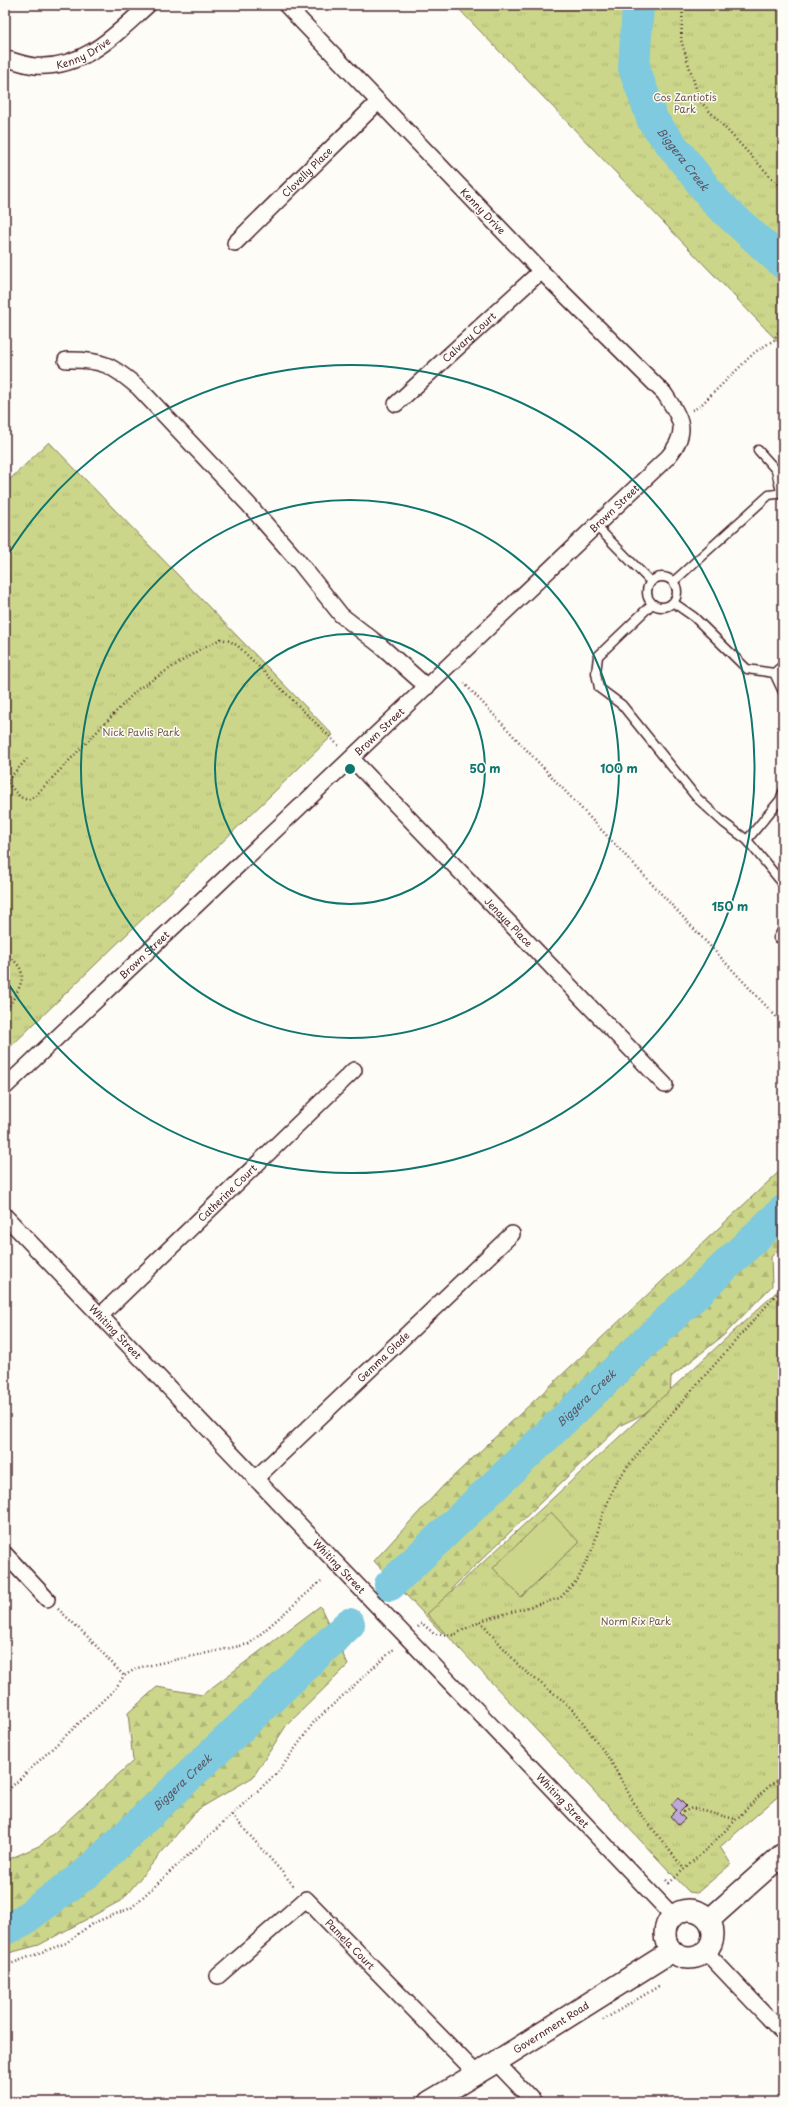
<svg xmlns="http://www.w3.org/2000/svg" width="788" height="2107" viewBox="0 0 788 2107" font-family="'Playpen Sans',sans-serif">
	<defs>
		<pattern id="forest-firs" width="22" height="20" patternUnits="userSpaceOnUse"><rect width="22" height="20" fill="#cbd68a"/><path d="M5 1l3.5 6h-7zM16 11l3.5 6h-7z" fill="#b0b777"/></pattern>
		<pattern id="park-tufts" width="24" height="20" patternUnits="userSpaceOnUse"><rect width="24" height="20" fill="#cbd68a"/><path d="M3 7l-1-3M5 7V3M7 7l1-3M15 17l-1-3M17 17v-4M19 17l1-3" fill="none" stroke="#b0b777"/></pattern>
	</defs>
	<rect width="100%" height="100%" fill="#fdfcf7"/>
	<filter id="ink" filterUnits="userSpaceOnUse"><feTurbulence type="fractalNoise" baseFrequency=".025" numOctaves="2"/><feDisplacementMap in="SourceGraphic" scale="8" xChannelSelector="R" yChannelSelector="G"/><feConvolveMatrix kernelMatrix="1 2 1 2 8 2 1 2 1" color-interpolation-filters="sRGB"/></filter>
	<g filter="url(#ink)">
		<path fill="url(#forest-firs)" stroke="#8a7a5a" d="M783 1168V1251L779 1249 771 1257 772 1286 724 1335 671 1377 670 1401 621 1425 452 1588 467 1616 442 1633 374 1561 443 1486Z
			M320 1606 348 1665 286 1726 253 1777 197 1810 122 1900 39 1945 5 1954V1861L41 1845 133 1761 128 1713 157 1687 202 1695Z"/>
		<path fill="url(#park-tufts)" stroke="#8a7a5a" d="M455 5H783V347Z
			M49 442 333 735 5 1052V484Z
			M783 1286V1792L720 1847 731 1864 697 1893 689 1892 427 1614Z"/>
		<path fill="#cbd68a" stroke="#8a7a5a" d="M551 1512 579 1542 521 1597 493 1568Z"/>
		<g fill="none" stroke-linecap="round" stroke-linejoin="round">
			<g stroke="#7fcadf" stroke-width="32">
				<path id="s1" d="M638 5 634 68 653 121 717 203 783 263"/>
				<path id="s2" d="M390 1585 783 1211"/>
				<path id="s3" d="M5 1929 18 1924 88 1872 349 1624"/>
			</g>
		</g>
		<path fill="#bdaad9" stroke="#4a1f2b" d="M678 1798 686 1806 679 1813 685 1819 678 1825 670 1816 676 1810 671 1804Z"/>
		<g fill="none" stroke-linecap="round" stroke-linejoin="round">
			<g stroke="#4a1f2b" stroke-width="11">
				<path id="service" d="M758 450 776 470 781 492
					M595 525 651 582
					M647 592a15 15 0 1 1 30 0a15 15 0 1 1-30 0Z
					M673 582 769 495 783 493
					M674 603 694 617 747 669 774 673 783 665
					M652 604 598 656 596 673 599 688 622 705 697 798 724 823 747 840 783 884
					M774 673 783 692
					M747 840 780 800 783 792
					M778 938 783 929"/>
			</g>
			<g stroke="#4a1f2b" stroke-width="18">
				<g id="minor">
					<path id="s4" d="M5 58C14 61 25 65 35 66 84 69 115 35 148 5"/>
					<path id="s5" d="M235 243 378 102"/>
					<path d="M66 360C102 359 112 365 139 388L249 505 299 562 341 615 381 646 427 687"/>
					<path id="s6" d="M396 404 541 271"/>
					<path id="s7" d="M352 759 665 1085"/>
					<path id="s8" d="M5 1087 668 457C690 431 681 419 664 393L541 271 286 5"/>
					<path id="s9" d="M5 1216 673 1916"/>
					<path id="s10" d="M100 1316 354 1070"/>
					<path id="s11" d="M255 1479 512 1234"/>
					<path d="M5 1554 47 1599"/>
					<path d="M706 1952 783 2033"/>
					<path id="s12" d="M218 1976 306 1899 476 2073"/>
					<path d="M496 2062 534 2102"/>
				</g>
			</g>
			<g stroke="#4a1f2b" stroke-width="24">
				<g id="secondary">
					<circle cx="689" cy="1934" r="24"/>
					<path d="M709 1920 783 1854"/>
					<path id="s13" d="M429 2102 496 2062 672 1951"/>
				</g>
			</g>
			<path stroke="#4a1f2b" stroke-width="2.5" stroke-dasharray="1 3" stroke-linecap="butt" d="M683 5 681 40 700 101 783 190
				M779 334 783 336
				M692 410 699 407 755 352 774 340 783 323
				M464 683 783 1024
				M5 780 20 797 28 800 35 796 138 689 202 648 221 639 230 641 238 646 340 747
				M5 783 27 759
				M5 955C36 971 17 991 5 1013
				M58 1609 87 1636 124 1676
				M480 1621 521 1668 561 1699 576 1713 610 1760 638 1810 684 1869
				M418 1627 422 1623 434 1634 454 1635 480 1621 560 1598 578 1579 593 1548 602 1516 616 1482 650 1438 783 1287
				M5 1793 115 1689 124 1676 137 1668 249 1644 321 1581
				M683 1812 692 1808 735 1819
				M232 1815 295 1887
				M666 1880 669 1883 712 1844 770 1785 783 1777
				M5 1966 66 1943 93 1923 131 1908 279 1771 314 1722 395 1648
				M603 2020 659 1986"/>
			<use href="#service" stroke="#fdfcf7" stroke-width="8"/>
			<use href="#minor" stroke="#fdfcf7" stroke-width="15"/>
			<use href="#secondary" stroke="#fdfcf7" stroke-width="21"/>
		</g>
	</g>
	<g fill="none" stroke="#0f766e" stroke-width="2">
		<circle cx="350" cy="769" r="135"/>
		<circle cx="350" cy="769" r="269"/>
		<path d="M6 558A404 404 0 1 1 6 980"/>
	</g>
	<g text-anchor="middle" stroke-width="3" stroke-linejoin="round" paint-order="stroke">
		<g font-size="10" fill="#4a1f2b" stroke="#fdfcf7">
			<text dy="4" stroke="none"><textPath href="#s4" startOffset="82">Kenny Drive</textPath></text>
			<text dy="4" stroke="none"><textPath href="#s5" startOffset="101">Clovelly Place</textPath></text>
			<text transform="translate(483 211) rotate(46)" y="4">Kenny Drive</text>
			<text dy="4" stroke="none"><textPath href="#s6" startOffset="99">Calvary Court</textPath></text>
			<text dy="4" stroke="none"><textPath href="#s8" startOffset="840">Brown Street</textPath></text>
			<text dy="4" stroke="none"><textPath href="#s8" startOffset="516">Brown Street</textPath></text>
			<text dy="4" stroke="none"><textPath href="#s7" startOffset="226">Jenaya Place</textPath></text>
			<text dy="4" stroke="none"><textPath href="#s8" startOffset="192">Brown Street</textPath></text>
			<text dy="4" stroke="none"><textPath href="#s10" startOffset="177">Catherine Court</textPath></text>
			<text dy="4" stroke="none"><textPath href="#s9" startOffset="160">Whiting Street</textPath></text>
			<text dy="4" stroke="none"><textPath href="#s11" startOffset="177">Gemma Glade</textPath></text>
			<text dy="4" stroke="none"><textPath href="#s9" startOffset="484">Whiting Street</textPath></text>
			<text dy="4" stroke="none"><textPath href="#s9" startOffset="808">Whiting Street</textPath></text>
			<text dy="4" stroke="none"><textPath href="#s12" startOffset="180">Pamela Court</textPath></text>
			<text dy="4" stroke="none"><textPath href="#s13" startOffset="143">Government Road</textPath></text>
		</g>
		<g font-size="10" fill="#715648" stroke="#fdfcf7">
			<text x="685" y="101">Cos Zantiotis<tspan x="685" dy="12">Park</tspan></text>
			<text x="141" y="736">Nick Pavlis Park</text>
			<text x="636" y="1625">Norm Rix Park</text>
		</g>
		<g font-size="11" font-style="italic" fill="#5a5261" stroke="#fdfcf7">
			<text dy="4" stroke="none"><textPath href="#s1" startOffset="168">Biggera Creek</textPath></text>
			<text dy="4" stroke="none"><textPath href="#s2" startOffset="271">Biggera Creek</textPath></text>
			<text dy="4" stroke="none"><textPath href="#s3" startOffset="231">Biggera Creek</textPath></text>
		</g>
	</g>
	<circle cx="350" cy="769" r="6" fill="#0f766e" stroke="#fdfcf7" stroke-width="2"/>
	<g font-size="12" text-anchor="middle" font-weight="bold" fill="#0f766e" stroke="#fdfcf7" stroke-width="3" stroke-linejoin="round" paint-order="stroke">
		<text x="485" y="773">50 m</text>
		<text x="619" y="773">100 m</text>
		<text x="730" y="911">150 m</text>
	</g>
	<rect width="788" height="2107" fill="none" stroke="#fdfcf7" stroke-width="20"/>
	<rect x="10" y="10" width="768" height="2087" fill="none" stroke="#4a1f2b" stroke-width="1.5" filter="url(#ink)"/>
</svg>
